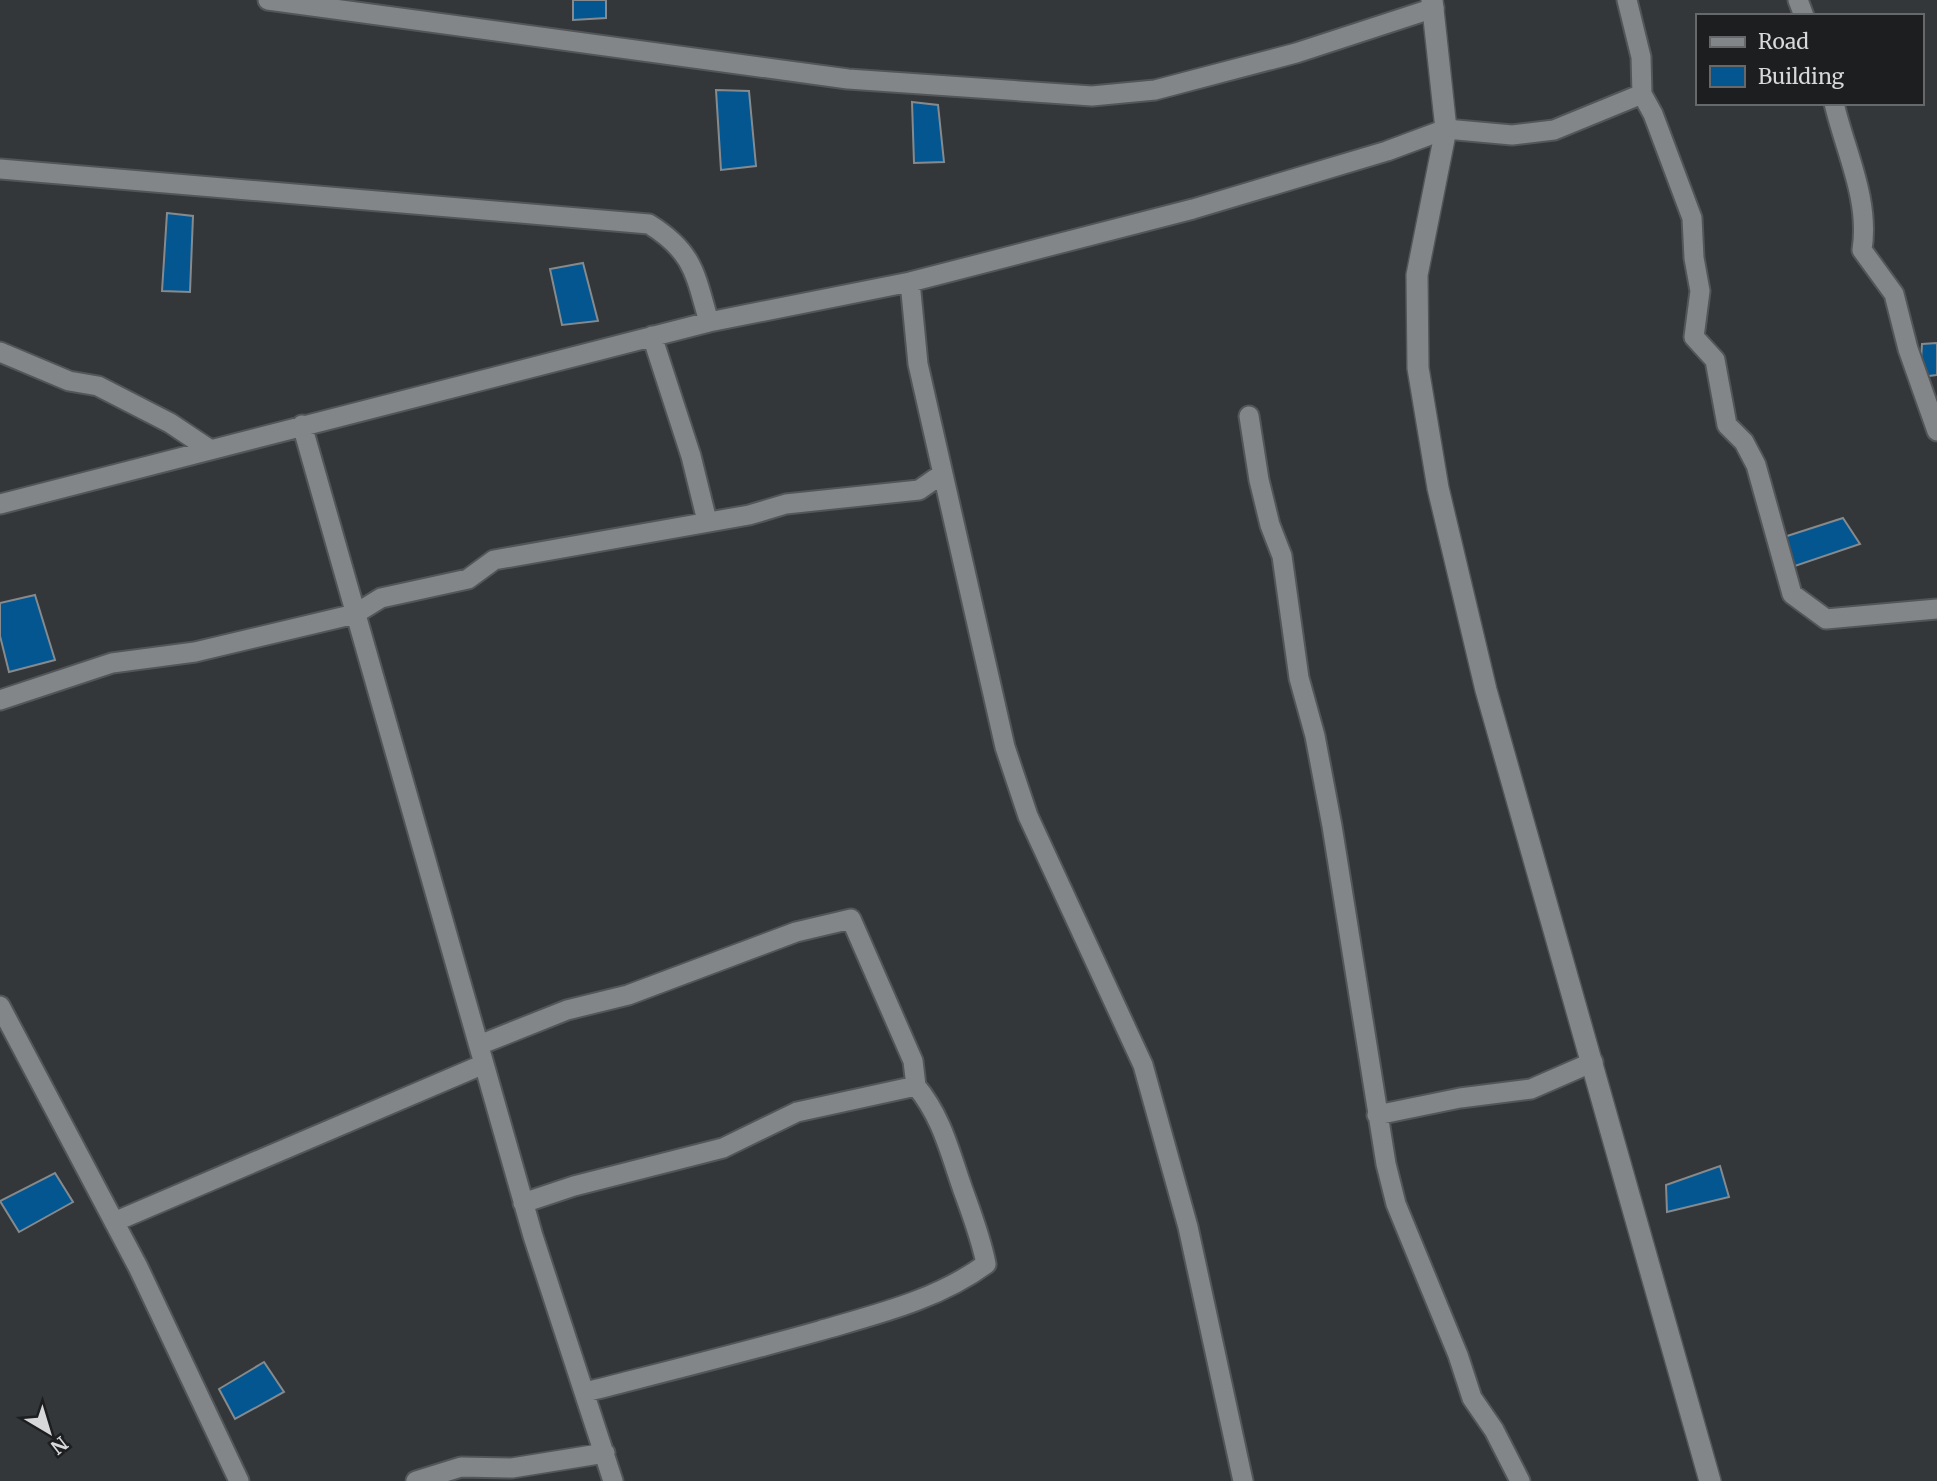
<svg xmlns="http://www.w3.org/2000/svg" width="1937" height="1481" viewBox="0 0 1937 1481" font-family="Merriweather,serif">
	<rect width="100%" height="100%" fill="#33373a"/>
	<path fill="#035690" stroke="#868a8d" stroke-width="2" d="M573 0H606V18L573 20Z
		M716 90 749 91 756 166 721 170Z
		M912 102 938 105 944 162 914 163Z
		M167 213 193 216 190 292 162 291Z
		M583 263 598 321 562 325 550 269Z
		M1937 343V375L1920 377 1922 344Z
		M1843 518 1860 544 1789 568 1784 537Z
		M35 595 55 660 9 672 0 636V603Z
		M1720 1166 1729 1197 1667 1212 1666 1185Z
		M55 1173 73 1202 19 1232 0 1201Z
		M264 1362 284 1392 235 1419 219 1389Z"/>
	<g fill="none" stroke-linecap="round" stroke-linejoin="round">
		<g stroke="#535658" stroke-width="23">
			<path id="minor" d="M268 0 848 79 1092 96 1155 90 1296 53 1434 8
				M1627 0 1641 57 1642 94 1653 114 1692 218 1694 258 1700 291 1694 337 1715 360 1727 425 1744 442 1756 465 1792 594 1826 619 1937 609
				M1798 0 1804 16
				M1834 103C1845 151 1870 199 1862 250L1894 294 1908 349 1937 431
				M0 169 649 224C694 252 695 274 709 322
				M910 282 918 364 1005 747 1028 816 1143 1065 1188 1227 1243 1481
				M652 336 691 456 707 521
				M0 352 69 381 98 386 170 423 209 449
				M1249 416 1259 480 1270 525 1282 556 1299 678 1315 736 1332 826 1386 1164 1396 1204 1458 1355 1472 1398 1494 1430 1520 1481
				M302 425 533 1236 613 1481
				M0 504 709 322 910 282 1193 209 1387 151 1446 129 1512 135 1554 130 1642 94
				M0 700 112 663 195 652 355 614 381 598 468 579 494 560 749 515 786 504 919 490 942 474
				M0 1006 138 1267 239 1481
				M479 1045 567 1010 628 995 796 932 851 919 913 1061 916 1086
				M1377 1115 1460 1098 1531 1089 1593 1062
				M523 1203 574 1186 723 1148 797 1112 916 1086C942 1117 950 1153 963 1190 972 1215 981 1238 986 1264 937 1300 877 1314 819 1331 741 1353 664 1372 586 1392
				M114 1222 484 1064
				M416 1481 461 1467 512 1468 605 1453"/>
		</g>
		<g stroke="#535658" stroke-width="24">
			<path id="tertiary" d="M1432 0 1446 129 1417 275 1418 368 1438 488 1486 690 1710 1481"/>
		</g>
		<use href="#minor" stroke="#828689" stroke-width="19"/>
		<use href="#tertiary" stroke="#828689" stroke-width="21"/>
	</g>
	<rect x="1696" y="14" width="228" height="91" fill="#1c1e1f" stroke="#66686a" stroke-width="2"/>
	<rect x="1710" y="37" width="35" height="10" fill="#828689" stroke="#66686a" stroke-width="2"/>
	<text x="1758" y="49" font-size="21" fill="#d6d8da">Road</text>
	<rect x="1710" y="66" width="35" height="21" fill="#035690" stroke="#66686a" stroke-width="2"/>
	<text x="1758" y="84" font-size="21" fill="#d6d8da">Building</text>
	<g transform="translate(49 1432) rotate(142)" stroke="#1c1e1f" stroke-width="5" paint-order="stroke">
	<path d="M0-5L12 26L0 18L-12 26Z" fill="#d6d8da"/>
	<text y="-10" font-size="19" font-weight="bold" text-anchor="middle" fill="#d6d8da">N</text>
	</g>
</svg>
